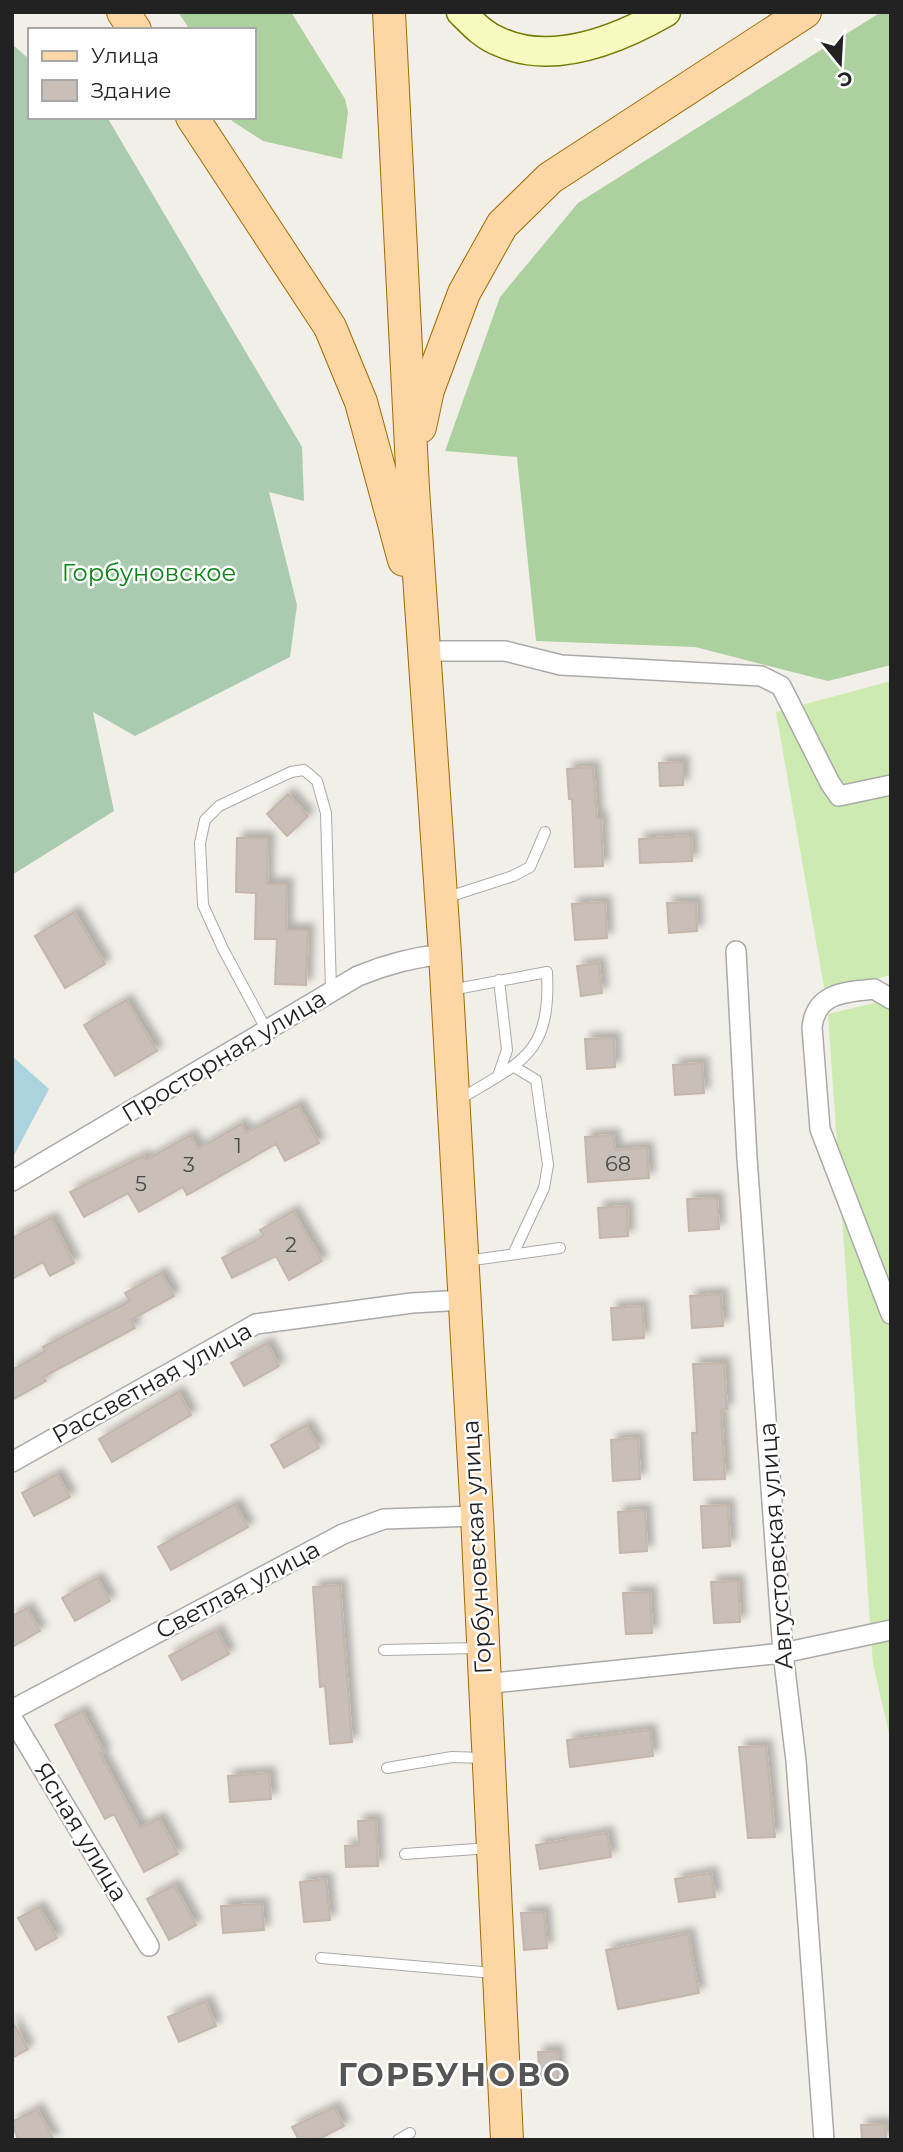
<svg xmlns="http://www.w3.org/2000/svg" width="903" height="2152" viewBox="0 0 903 2152" font-family="Montserrat,sans-serif">
	<defs>
		<filter id="shadow"><feDropShadow dx="6" dy="-6" stdDeviation="3.5" flood-color="#0004"/></filter>
	</defs>
	<rect width="100%" height="100%" fill="#f2efe9"/>
	<path fill="#cdebb0" d="M891 681V975L825 993 776 712Z
		M891 999V1741L873 1664 871 1637 828 1014Z"/>
	<path fill="#add19e" d="M178 12H291L345 99 348 112 342 159 263 141 232 121 231 117H254V30H190Z
		M881 12H891V665L828 681 695 647 536 641 517 457 445 451 500 297 578 203Z"/>
	<path fill="#aacbaf" d="M12 44 30 60V117H107L302 447 304 501 269 492 297 605 290 657 135 736 93 712 114 811 12 875Z"/>
	<path fill="#aad3df" d="M12 1056 49 1089 12 1159Z"/>
	<path fill="#c7bfb8" stroke="#c4b6ab" stroke-width="2" filter="url(#shadow)" d="M683 762V785L660 786 659 763Z
		M593 767 597 818H601L603 866 575 867 572 799H569L567 769Z
		M288 794 308 816 287 836 267 814Z
		M691 836 692 861 640 863 639 839Z
		M237 838H268L267 884H287L286 930H308L306 985 275 984 277 939H255L256 893 236 892Z
		M605 902 607 938 575 940 572 904Z
		M696 902 697 931 669 933 667 903Z
		M74 912 105 964 65 988 35 936Z
		M599 963 602 993 581 996 577 966Z
		M126 1000 157 1051 115 1076 84 1025Z
		M614 1038 615 1067 587 1069 585 1039Z
		M702 1063 704 1093 675 1095 673 1065Z
		M298 1105 319 1143 285 1161 276 1144 187 1195 183 1187 139 1212 128 1193 84 1217 70 1192 143 1156 146 1160 190 1135 198 1149 241 1124 246 1133Z
		M613 1135 615 1150 647 1148 649 1178 588 1182 585 1137Z
		M717 1198 719 1229 689 1231 687 1199Z
		M627 1206 628 1236 600 1238 598 1208Z
		M293 1211 322 1261 289 1280 276 1256 232 1278 222 1258 264 1236 260 1230Z
		M51 1218 74 1263 50 1276 43 1262 12 1279V1238Z
		M161 1273 174 1296 131 1320 135 1328 43 1377 46 1381 12 1400V1370L45 1351 43 1347 130 1301 125 1293Z
		M721 1294 723 1326 692 1328 690 1296Z
		M642 1306 644 1338 613 1340 611 1308Z
		M267 1343 279 1366 244 1386 231 1363Z
		M724 1363 727 1409 721 1410 725 1479 694 1480 692 1433H697L693 1364Z
		M178 1392 191 1415 112 1462 99 1439Z
		M306 1425 319 1448 284 1468 271 1445Z
		M638 1438 640 1479 613 1481 611 1440Z
		M57 1474 70 1497 34 1516 22 1493Z
		M235 1504 248 1527 171 1570 158 1547Z
		M728 1505 730 1546 703 1548 701 1506Z
		M645 1510 647 1551 620 1553 618 1512Z
		M97 1578 110 1601 75 1621 62 1598Z
		M738 1581 740 1622 714 1623 711 1582Z
		M340 1585 352 1742 330 1744 325 1686 320 1687 313 1587Z
		M650 1592 652 1633 626 1634 623 1593Z
		M27 1608 40 1631 12 1647V1616Z
		M217 1630 229 1654 182 1680 169 1656Z
		M82 1711 104 1752 100 1754 140 1828 159 1818 178 1854 144 1872 114 1814 105 1819 55 1725Z
		M650 1730 653 1756 570 1767 567 1740Z
		M766 1746 775 1837 748 1838 739 1747Z
		M269 1773 271 1799 230 1802 228 1776Z
		M376 1820 378 1866 346 1867 345 1846 359 1845 358 1821Z
		M607 1833 611 1857 540 1869 536 1845Z
		M711 1873 715 1897 679 1902 675 1879Z
		M326 1879 330 1920 304 1922 300 1882Z
		M174 1885 196 1925 169 1940 147 1899Z
		M262 1904 264 1930 223 1933 221 1906Z
		M39 1907 57 1938 36 1950 18 1918Z
		M544 1912 547 1948 524 1950 521 1913Z
		M688 1934 699 1993 618 2009 606 1950Z
		M206 2001 216 2026 179 2042 168 2017Z
		M12 2021 28 2049 12 2058Z
		M557 2051 558 2079 540 2080 538 2052Z
		M334 2107 344 2126 317 2140H299L292 2127Z
		M37 2109 54 2140H18L12 2122Z
		M885 2124 886 2140H862L861 2125Z"/>
	<g fill="none" stroke-linecap="round" stroke-linejoin="round">
		<g stroke="#a9a9a9" stroke-width="12">
			<path id="service" d="M445 898 513 876 530 867 545 832
				M451 990 547 972C551 1054 523 1061 460 1099
				M266 1029 223 949 203 905 200 843 205 820 219 806 291 772 304 770 317 781 326 813 331 991
				M498 1076 507 1050 499 980
				M514 1252 544 1188 548 1165 536 1080 516 1068
				M466 1261 560 1248
				M384 1650 478 1648
				M387 1768 452 1757 483 1758
				M405 1854 490 1848
				M321 1958 494 1973
				M398 2140 410 2133"/>
		</g>
		<g stroke="#a9a9a9" stroke-width="22">
			<path id="minor" d="M424 651H505L561 665 761 676 781 686 830 783 839 796 891 785
				M736 951 747 1158 783 1653 796 1761 824 2140
				M891 999 874 989C844 992 816 993 812 1027L820 1129 891 1314
				M12 1181 358 976C387 964 413 957 445 954
				M12 1462 256 1324 412 1303 464 1300
				M484 1684 783 1653 891 1630
				M12 1710 343 1534 384 1519 477 1516
				M12 1718 149 1946"/>
		</g>
		<g stroke="#707d05" stroke-width="31">
			<path id="secondary" d="M461 12C473 24 484 36 500 42 553 66 619 39 666 12"/>
		</g>
		<g stroke="#a06b00" stroke-width="34">
			<path id="primary" d="M123 12 135 30
				M389 12 413 488 445 954 477 1516 507 2140
				M192 117 330 327 361 402 404 560
				M420 427 428 390 464 293 502 225 550 178 805 12"/>
		</g>
		<use href="#service" stroke="#fff" stroke-width="10"/>
		<use href="#minor" stroke="#fff" stroke-width="19"/>
		<use href="#secondary" stroke="#f7fabf" stroke-width="28"/>
		<use href="#primary" stroke="#fcd6a4" stroke-width="32"/>
	</g>
	<g text-anchor="middle" stroke-width="5" stroke-linejoin="round" paint-order="stroke">
		<g font-size="21" fill="#4b4948">
			<text x="238" y="1153">1</text>
			<text x="618" y="1171">68</text>
			<text x="189" y="1172">3</text>
			<text x="141" y="1191">5</text>
			<text x="291" y="1252">2</text>
		</g>
		<g font-size="24" fill="#0c8416" stroke="#fff">
			<text x="149" y="581">Горбуновское</text>
		</g>
		<g font-size="24" fill="#222" stroke="#fff">
			<text transform="translate(224 1056) rotate(-31)" y="8">Просторная улица</text>
			<text transform="translate(152 1383) rotate(-29)" y="8">Рассветная улица</text>
			<text transform="translate(776 1546) rotate(-94)" y="8">Августовская улица</text>
			<text transform="translate(477 1547) rotate(-93)" y="8">Горбуновская улица</text>
			<text transform="translate(238 1590) rotate(-28)" y="8">Светлая улица</text>
			<text transform="translate(81 1832) rotate(59)" y="8">Ясная улица</text>
		</g>
		<g font-size="32" font-weight="bold" letter-spacing="2" fill="#555" stroke="#fff">
			<text x="455" y="2086">ГОРБУНОВО</text>
		</g>
	</g>
	<rect width="903" height="2152" fill="none" stroke="#222222" stroke-width="28"/>
	<rect x="28" y="28" width="228" height="91" fill="#ffffff" stroke="#a7a7a7" stroke-width="2"/>
	<rect x="42" y="51" width="35" height="10" fill="#fcd6a4" stroke="#a7a7a7" stroke-width="2"/>
	<text x="91" y="63" font-size="21" fill="#222222">Улица</text>
	<rect x="42" y="80" width="35" height="21" fill="#c7bfb8" stroke="#a7a7a7" stroke-width="2"/>
	<text x="91" y="98" font-size="21" fill="#222222">Здание</text>
	<g transform="translate(840 63) rotate(162)" stroke="#ffffff" stroke-width="5" paint-order="stroke">
	<path d="M0-5L12 26L0 18L-12 26Z" fill="#222222"/>
	<text y="-10" font-size="19" font-weight="bold" text-anchor="middle" fill="#222222">С</text>
	</g>
</svg>
